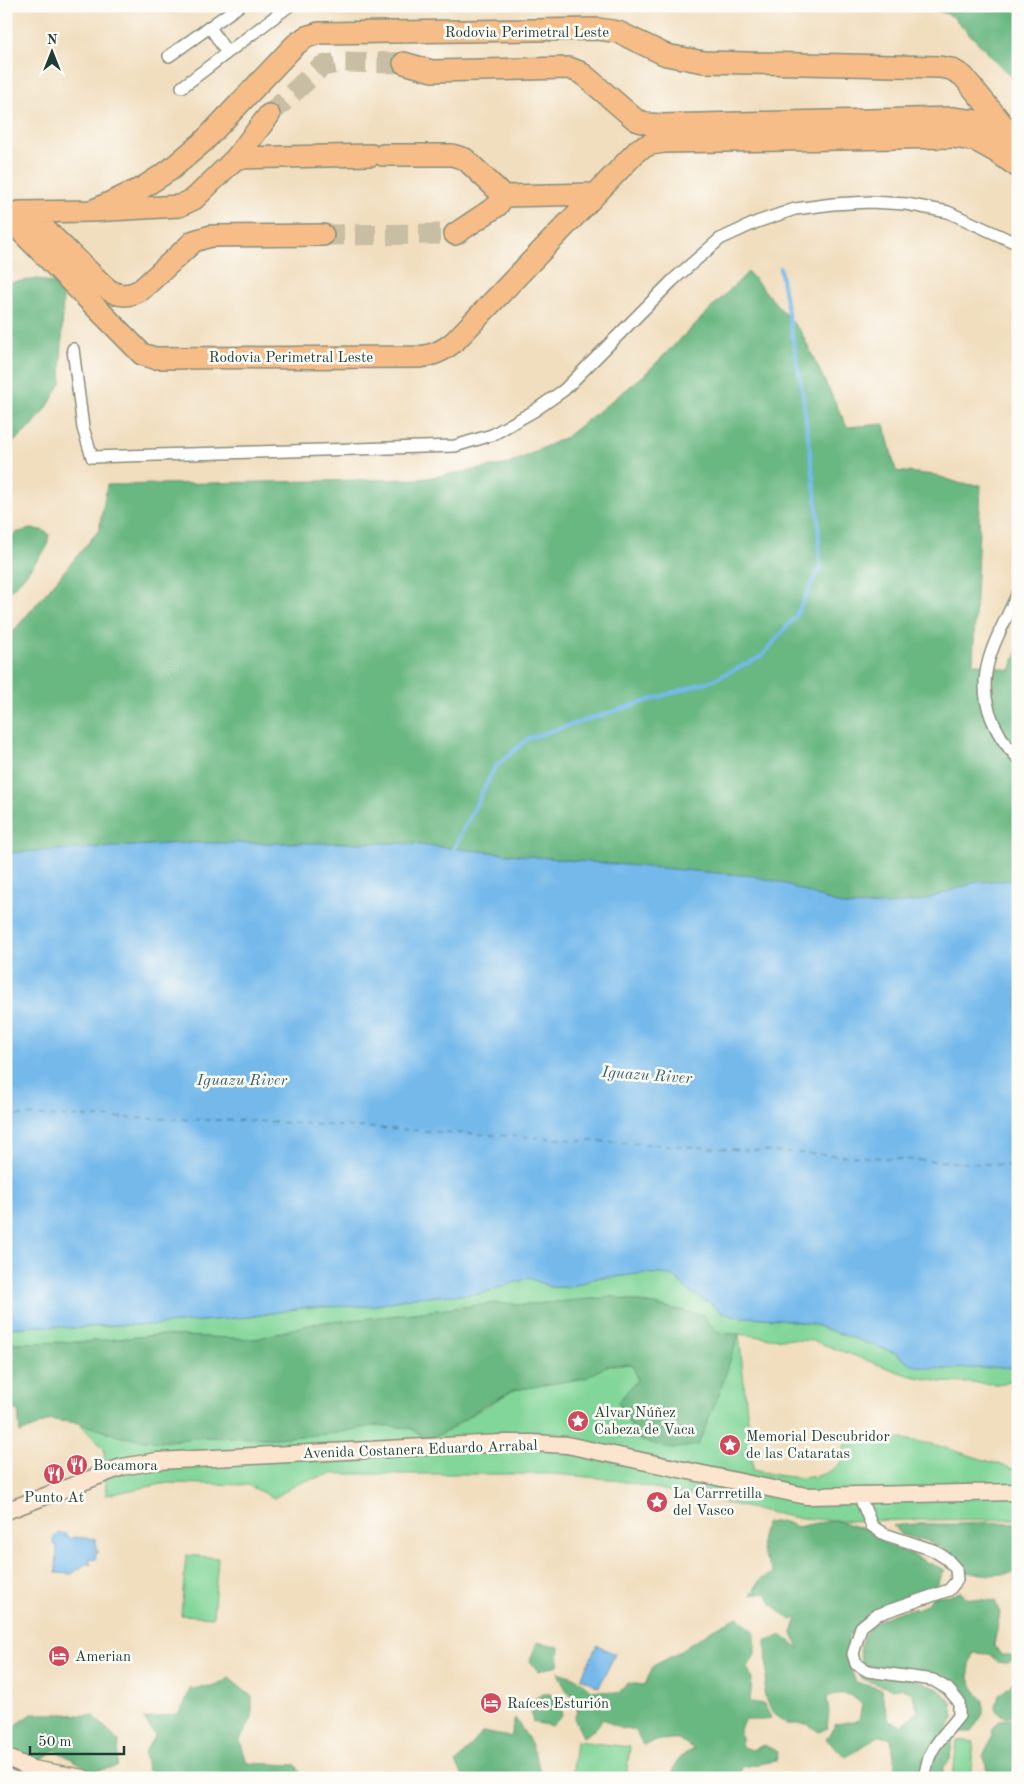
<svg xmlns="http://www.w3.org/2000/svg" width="1024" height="1784" viewBox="0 0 1024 1784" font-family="'Old Standard TT',serif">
	<rect width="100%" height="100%" fill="#fdfcf7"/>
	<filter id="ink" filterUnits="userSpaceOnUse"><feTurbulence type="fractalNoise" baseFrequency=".02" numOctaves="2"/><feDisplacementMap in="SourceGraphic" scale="10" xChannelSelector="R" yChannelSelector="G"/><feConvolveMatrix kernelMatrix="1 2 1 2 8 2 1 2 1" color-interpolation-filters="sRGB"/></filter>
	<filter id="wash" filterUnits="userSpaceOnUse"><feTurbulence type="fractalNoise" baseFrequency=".0096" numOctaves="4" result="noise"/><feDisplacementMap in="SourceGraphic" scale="20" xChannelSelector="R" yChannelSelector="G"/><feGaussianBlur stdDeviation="1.12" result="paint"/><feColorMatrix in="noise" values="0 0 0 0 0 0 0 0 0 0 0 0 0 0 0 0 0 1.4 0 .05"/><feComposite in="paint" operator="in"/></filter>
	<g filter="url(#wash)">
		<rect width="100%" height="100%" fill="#f1debf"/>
		<path fill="#82d699" stroke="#508a66" d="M642 1273 672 1275 690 1292 709 1302 722 1312 732 1316 780 1319 812 1324 896 1353 906 1361 940 1369 1018 1367V1381L997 1384 941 1382 907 1375 814 1341 769 1338 739 1334 747 1412 752 1444 753 1470C776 1475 811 1484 832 1470 836 1467 840 1463 844 1459V1445L904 1439 932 1444 1018 1470V1519L837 1521 792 1517 610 1479 553 1474H331L301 1482 274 1498 248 1485 167 1483 106 1495 104 1449 79 1423 122 1437 275 1438 337 1433 377 1425 410 1428 429 1439 514 1390 585 1378 606 1366 634 1364 637 1380 718 1333 703 1315 614 1297 523 1305 496 1303 364 1319 316 1323 256 1339 158 1335 84 1342 6 1343V1328L42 1326 76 1328 249 1317 307 1307 372 1306 414 1297 479 1294 529 1278 551 1287H570L600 1277H616Z
			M186 1555 218 1558 213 1617 181 1615Z
			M957 1740 974 1742 970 1778H953Z
			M576 1741 630 1747 626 1778H572Z"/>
		<path fill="#69b781" stroke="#447a5a" d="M926 6H1018V84L952 16Z
			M748 272 801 332 847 427 884 424 896 471 935 475 962 484 981 485 973 663 1010 670 1018 650V880L977 882 921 901 886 905 843 906 779 882 751 876 567 860 400 843H187L6 853V640L99 530 107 485 421 479 509 464 566 437 642 377Z
			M38 279 53 283 63 293 61 383 48 406 31 427 11 444 6 446V283Z
			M31 529 42 530 49 534 47 547 23 578 6 595V541L15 533Z
			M614 1297 703 1315 718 1333 739 1334 719 1394 698 1445 672 1449 639 1440 618 1402 637 1380 633 1364 606 1366 586 1378 514 1390 483 1406 448 1431 429 1439 410 1428 377 1425 337 1433 275 1438 206 1437 160 1442 122 1437 79 1423 51 1420 20 1433 18 1410H6V1343L84 1342 158 1335 256 1339 316 1323 364 1319 496 1303 523 1305Z
			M781 1521 798 1527 816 1523 837 1521 865 1529 883 1542 945 1570 935 1587 911 1604 865 1617 848 1637V1663L856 1682 881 1689 889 1721 902 1726 918 1711 912 1693 900 1688 891 1689 865 1680 859 1676 862 1673C885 1676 919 1677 938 1689 943 1693 948 1698 952 1703L954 1717 921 1778H896V1769L891 1738 879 1736 846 1757 826 1739 836 1724 859 1720 862 1705C851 1693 842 1691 827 1697L829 1712 827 1728 819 1732 808 1724H787L772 1713 764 1693 767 1671 766 1640 782 1635 800 1649 792 1633 797 1618 791 1620 772 1604 766 1593 751 1595 760 1580 773 1573C762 1552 757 1546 766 1523Z
			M983 1522 1018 1523V1575L1014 1573 991 1575 964 1572 954 1558 942 1548 928 1541 901 1535 893 1526C923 1521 953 1527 983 1522Z
			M960 1591 966 1598 995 1601 1000 1613 994 1645 1001 1655H1010L1016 1658 1008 1663 998 1662 989 1654 973 1653C967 1678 966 1680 983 1700V1714L971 1732H960L952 1740 950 1760 943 1768V1778H930C931 1748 949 1743 961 1722 965 1717 964 1708 965 1702 957 1693 949 1684 939 1678 926 1671 910 1672 896 1671 884 1669 872 1667 861 1663 856 1629 877 1618 906 1610 911 1609 917 1609 922 1607 926 1605 930 1600 933 1596L949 1595Z
			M738 1617 755 1633V1654L748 1667 752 1680 750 1702 764 1704 771 1718 763 1720H744L740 1730 742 1747 752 1750 764 1745 778 1752 776 1761 742 1767 739 1778H670L672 1777C675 1762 680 1755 694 1749L679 1739 660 1740 643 1745 636 1731 619 1728 603 1719 595 1729 583 1737 574 1718 580 1702C567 1695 563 1685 558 1672L577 1678 590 1690 619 1693 627 1683 645 1685 653 1666 676 1654 713 1629Z
			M537 1642 559 1647 558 1665 538 1671 530 1661Z
			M1018 1675V1710L1013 1715 1005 1717 995 1710 999 1695 1009 1687Z
			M229 1678 252 1697V1718L240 1740 247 1763 296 1765 303 1778H162L147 1770 144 1753 155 1735 144 1719 178 1714 185 1703 190 1689 216 1686Z
			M542 1694H550L560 1703 562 1716 552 1726 533 1722 528 1704Z
			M32 1714H63L94 1716 119 1742 117 1767 93 1771 55 1750 33 1765 7 1750 6 1732Z
			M515 1718 531 1743 542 1775 541 1778H464L456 1763 483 1732 510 1737Z
			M1012 1719 1016 1729V1747L1018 1749V1772L1013 1778H987V1765L983 1757 993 1735 992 1730 1000 1720Z"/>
		<path fill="#74b9eb" stroke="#4a7b90" d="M187 843H400L567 860 752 876 779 882 844 906 886 905 921 901 977 882 1018 880V1367L940 1369 919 1367 906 1361 896 1353 812 1324 780 1319 732 1316 722 1312 709 1302 690 1292 672 1275 642 1273 616 1277H600L570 1287H551L529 1278 479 1294 414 1297 372 1306 307 1307 249 1317 156 1325H111L76 1328 42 1326 6 1328V853Z
			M59 1533 66 1534 70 1539 73 1537 96 1539V1550L99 1552 95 1554 96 1558 95 1560 89 1559 91 1565 87 1563 72 1574 56 1573 57 1546 54 1544C52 1538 54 1536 59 1533Z
			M597 1645 615 1654 599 1687 581 1678Z"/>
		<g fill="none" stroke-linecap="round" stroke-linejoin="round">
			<path stroke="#74b9eb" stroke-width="4" d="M452 852 495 767 529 738 713 680 762 656 795 617 820 568 818 515 802 390 780 268"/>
			<path stroke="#39626b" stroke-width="1" stroke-dasharray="6 5" stroke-linecap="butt" d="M6 1115 256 1121 1018 1166"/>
		</g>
	</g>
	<g filter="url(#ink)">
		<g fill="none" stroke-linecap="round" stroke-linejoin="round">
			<path stroke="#c7bea3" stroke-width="21" stroke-dasharray="21 11" stroke-linecap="butt" d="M269 115 322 66 343 62 404 63
				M323 235 455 234"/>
			<g stroke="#888e7a" stroke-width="14">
				<path id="street" d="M210 27 227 53
					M169 56 239 6
					M182 87 289 6
					M73 349 83 428 92 457 455 446 492 435 534 411 564 390 673 280 720 239 757 222 795 209 833 204 870 202 906 204 948 212 1018 244
					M1018 593C994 646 967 681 1001 737 1006 745 1012 752 1018 758
					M859 1495 872 1526 884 1534 933 1550 947 1559 956 1569 957 1580 949 1590 876 1615 861 1627 853 1654 856 1664 868 1671 933 1680 948 1689 959 1702V1716C943 1737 926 1749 925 1778"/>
			</g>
			<g stroke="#888e7a" stroke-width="19">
				<path id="secondary" d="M6 1511 122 1467 157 1461 501 1443H532L567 1445 806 1496 1018 1492
					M6 1757 32 1769 83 1778"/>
			</g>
			<g stroke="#888e7a" stroke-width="24">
				<path id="highway" d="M404 63 432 71 569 68 579 72 585 76 636 120 649 124 660 125 952 118 976 121 1009 138
					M383 155H452L465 159 504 196
					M236 158 371 155
					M92 211 142 188 170 170 204 141 295 45 306 37 319 33 598 29 618 32 666 55 704 62 939 67 951 69 963 76 1018 143
					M19 212 92 211 179 206 194 199 236 158 269 115
					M27 212 105 287C117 297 129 297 142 289L194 241 211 236 323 235
					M6 216 142 354 154 358 419 357C434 355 443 351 455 341L639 149 651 144 664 142 953 137 975 140 995 151 1018 167
					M455 234 497 206 504 196 596 194"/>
			</g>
			<use href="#street" stroke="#fff" stroke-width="11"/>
			<use href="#secondary" stroke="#fce5cf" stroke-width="16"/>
			<use href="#highway" stroke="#f7bd88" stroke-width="21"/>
		</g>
	</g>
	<defs>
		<g id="sight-disc" transform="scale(1.125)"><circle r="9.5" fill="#d1495b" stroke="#fdfcf7"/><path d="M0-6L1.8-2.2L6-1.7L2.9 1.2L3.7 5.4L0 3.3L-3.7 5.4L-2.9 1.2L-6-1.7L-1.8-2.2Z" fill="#fff"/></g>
		<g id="restaurant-disc" transform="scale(1.125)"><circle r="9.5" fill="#d1495b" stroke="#fdfcf7"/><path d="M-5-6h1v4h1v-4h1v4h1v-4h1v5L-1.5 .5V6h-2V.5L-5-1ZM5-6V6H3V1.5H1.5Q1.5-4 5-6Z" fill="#fff"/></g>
		<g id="hotel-disc" transform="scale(1.125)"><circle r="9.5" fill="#d1495b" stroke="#fdfcf7"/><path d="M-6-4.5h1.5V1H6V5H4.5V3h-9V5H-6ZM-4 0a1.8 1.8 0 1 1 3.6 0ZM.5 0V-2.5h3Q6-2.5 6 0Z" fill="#fff"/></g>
	</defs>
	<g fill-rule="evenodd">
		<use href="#sight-disc" x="578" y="1421"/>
		<use href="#sight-disc" x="730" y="1445"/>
		<use href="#restaurant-disc" x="77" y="1465"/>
		<use href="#restaurant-disc" x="54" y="1474"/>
		<use href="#sight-disc" x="657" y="1502"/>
		<use href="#hotel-disc" x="59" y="1656"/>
		<use href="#hotel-disc" x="491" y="1703"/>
	</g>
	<g text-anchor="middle" stroke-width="5" stroke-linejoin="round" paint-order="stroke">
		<g font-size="15" fill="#1f3d34" stroke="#fdfcf7">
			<text x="527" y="37">Rodovia Perimetral Leste</text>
			<text x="291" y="362">Rodovia Perimetral Leste</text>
			<text transform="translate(420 1449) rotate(-2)" y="5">Avenida Costanera Eduardo Arrabal</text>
		</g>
		<g font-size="15" fill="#1f3d34" stroke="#fdfcf7" text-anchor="start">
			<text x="594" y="1417">Alvar Núñez<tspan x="594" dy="17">Cabeza de Vaca</tspan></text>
			<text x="746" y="1441">Memorial Descubridor<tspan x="746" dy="17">de las Cataratas</tspan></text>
			<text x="93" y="1470">Bocamora</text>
			<text x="673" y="1498">La Carrretilla<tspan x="673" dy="17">del Vasco</tspan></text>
			<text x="54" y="1502" text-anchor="middle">Punto At</text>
			<text x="75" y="1661">Amerian</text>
			<text x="507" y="1708">Raíces Esturión</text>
		</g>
		<g font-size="16" font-style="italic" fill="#39626b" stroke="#fdfcf7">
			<text transform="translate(647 1074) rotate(4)" y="6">Iguazu River</text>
			<text x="242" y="1085">Iguazu River</text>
		</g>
	</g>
	<rect width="1024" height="1784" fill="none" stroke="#fdfcf7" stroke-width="25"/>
	<g transform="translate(52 52)" stroke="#fdfcf7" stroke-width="4" paint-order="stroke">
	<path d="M0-4L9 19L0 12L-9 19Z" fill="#1f3d34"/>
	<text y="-8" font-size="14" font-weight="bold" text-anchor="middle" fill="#1f3d34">N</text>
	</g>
	<path d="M30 1746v8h94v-8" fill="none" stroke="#1f3d34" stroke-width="2.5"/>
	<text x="38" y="1746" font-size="15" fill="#1f3d34" stroke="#fdfcf7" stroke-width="4" paint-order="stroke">50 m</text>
</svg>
